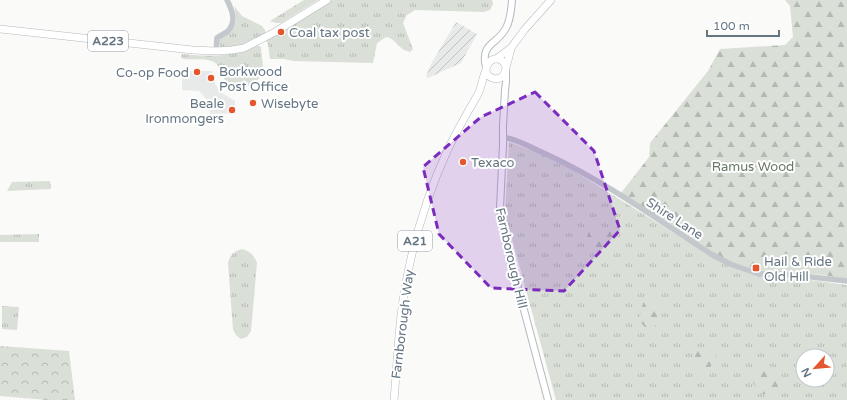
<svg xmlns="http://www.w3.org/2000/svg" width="847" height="400" viewBox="0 0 847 400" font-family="'Varela Round',sans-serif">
	<defs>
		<pattern id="industrial-furrows" width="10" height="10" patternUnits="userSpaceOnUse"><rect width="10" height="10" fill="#e8e9e9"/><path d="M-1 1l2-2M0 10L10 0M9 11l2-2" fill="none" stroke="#c0c1c2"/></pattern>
		<pattern id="grass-tufts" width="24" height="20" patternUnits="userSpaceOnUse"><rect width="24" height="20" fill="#dadfd7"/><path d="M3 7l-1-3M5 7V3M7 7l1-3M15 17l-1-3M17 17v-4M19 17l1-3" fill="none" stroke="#b4b9b4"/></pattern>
		<pattern id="forest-firs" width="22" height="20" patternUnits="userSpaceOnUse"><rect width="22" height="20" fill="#dadfd7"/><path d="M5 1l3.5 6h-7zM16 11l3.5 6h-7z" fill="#b4b9b4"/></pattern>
		<pattern id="park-crowns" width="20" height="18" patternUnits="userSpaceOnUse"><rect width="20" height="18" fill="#dadfd7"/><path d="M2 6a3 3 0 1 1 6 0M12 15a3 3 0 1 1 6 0" fill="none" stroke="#b4b9b4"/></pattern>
	</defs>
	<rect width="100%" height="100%" fill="#fafaf8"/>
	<path fill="#e8e9e9" d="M182 71H212L215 84 222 93 235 101V113L210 114 209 102 199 91 182 90Z"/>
	<path fill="url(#industrial-furrows)" d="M456 22 477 34 461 63 428 78 426 76 431 64Z"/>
	<path fill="url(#grass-tufts)" fill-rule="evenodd" d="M304 0H318L281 23H276L270 21Z
		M331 0H492L493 4 490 10 484 12 415 10 407 15 403 23 413 49 410 52C397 49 397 39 386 37L377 43 373 63 294 61 284 59H270L268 44 266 40Z
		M234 6 242 16 262 26 265 30V33L240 46 220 48C220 45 219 43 219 41 220 39 222 37 223 36 237 26 238 23 234 6Z
		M257 45 261 47C261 54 264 64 262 72 258 86 238 94 227 83 221 77 222 66 214 62 206 58 193 60 183 59L181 57V55L183 54C211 57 231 57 257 45Z
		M509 142 536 152 571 169 714 258 774 275 847 285V400H556L505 213ZM803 356H827V380H803Z
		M50 181 51 189 7 191 12 182Z
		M39 234V242H0V235Z
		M242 249C250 251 254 255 257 263L251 331 247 337 241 339 237 336 233 330 228 263C230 255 234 251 242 249Z
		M2 306 19 307 17 330 2 329Z"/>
	<path fill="url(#forest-firs)" d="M785 0H847V279L823 275 775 270 759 271 731 262 710 251 621 193 649 157 650 143 708 71 720 49 785 45 793 37 790 6Z
		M595 228 610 231 613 238 609 246 604 254 595 253 585 245 589 230Z
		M648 299 651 301 661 305V320L654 327H645L639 321 643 303Z
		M702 349 706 352H714L716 355 709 370 704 372 695 370C693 364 696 360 694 354L697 350Z
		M766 365 774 367 778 373 781 382 774 393 762 394 753 383 755 375 761 372Z"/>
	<path fill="url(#park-crowns)" d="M0 346 69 351 75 400H47L0 396Z"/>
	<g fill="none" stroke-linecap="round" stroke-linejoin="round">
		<g stroke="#b3babf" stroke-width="8">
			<path id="secondary" d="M486 67C480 43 497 45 506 28 511 19 511 10 512 0
				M506 72V82L505 90 503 126V145L500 208 512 265 548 400"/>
		</g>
		<g stroke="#b5babe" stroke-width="8">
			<path id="primary" d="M0 29 193 50 216 51 232 50 244 48 275 32 327 0"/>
		</g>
		<g stroke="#b4b9bd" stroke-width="8">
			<path id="trunk" d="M496 59 511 48 525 29 551 0
				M506 66C496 47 476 71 492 78 497 80 501 78 504 75L511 49
				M394 400C397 367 398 333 403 300 411 248 426 197 448 149 457 131 467 113 477 96 482 88 482 78 486 70"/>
		</g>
		<path stroke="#c3c8cc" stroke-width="5.5" d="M216 51 217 38C220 35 225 34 228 31 237 21 232 10 227 0
			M503 137C519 140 534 149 548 155 606 182 658 220 711 254L730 264 759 274 776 273 847 281"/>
		<use href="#secondary" stroke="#fff" stroke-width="6"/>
		<use href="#primary" stroke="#fff" stroke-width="7"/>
		<use href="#trunk" stroke="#fff" stroke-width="7"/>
	</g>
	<path fill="#7b2cbf" fill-opacity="0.2" stroke="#7b2cbf" stroke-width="3" stroke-dasharray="8 5" stroke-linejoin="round" d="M535 92 594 151 620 230 564 291 491 288 439 234 423 167 481 117Z"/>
	<g fill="#e4572e" stroke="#fff" stroke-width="1.5">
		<circle cx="281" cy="32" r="4"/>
		<circle cx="197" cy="72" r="4"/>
		<circle cx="211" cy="78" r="4"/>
		<circle cx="253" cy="103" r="4"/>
		<circle cx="232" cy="110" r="4"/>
		<circle cx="463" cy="162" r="4"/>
		<rect x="752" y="264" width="8" height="8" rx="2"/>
	</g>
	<g text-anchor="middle" stroke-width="4" stroke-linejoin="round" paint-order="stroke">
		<g fill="#fff" stroke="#939fa8" stroke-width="1">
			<rect x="88" y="31" width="40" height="20" rx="3"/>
			<rect x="398" y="231" width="34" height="20" rx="3"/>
		</g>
		<g font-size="12" font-weight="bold" fill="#657683">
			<text x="108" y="45">A223</text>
			<text x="415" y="245">A21</text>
		</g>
		<g font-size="13" fill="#657683" stroke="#fff" text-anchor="start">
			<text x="289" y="37">Coal tax post</text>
			<text x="219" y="76">Borkwood<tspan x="219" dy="15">Post Office</tspan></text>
			<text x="189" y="77" text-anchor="end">Co-op Food</text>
			<text x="224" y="108" text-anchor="end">Beale<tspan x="224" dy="15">Ironmongers</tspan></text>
			<text x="261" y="108">Wisebyte</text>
			<text x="471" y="167">Texaco</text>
			<text x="764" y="266">Hail &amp; Ride<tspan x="764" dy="15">Old Hill</tspan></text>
		</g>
		<g font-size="13" fill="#687a64" stroke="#fff">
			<text x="753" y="171">Ramus Wood</text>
		</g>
		<g font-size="13" fill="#657683" stroke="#fff">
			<text transform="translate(675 218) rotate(33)" y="5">Shire Lane</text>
			<text transform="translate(512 258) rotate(77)" y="5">Farnborough Hill</text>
			<text transform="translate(402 324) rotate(-83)" y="5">Farnborough Way</text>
		</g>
	</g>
	<g transform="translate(815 368) rotate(243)"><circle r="19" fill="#ffffff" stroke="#c1c8cd"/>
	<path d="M0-3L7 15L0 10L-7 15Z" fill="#e4572e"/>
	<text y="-6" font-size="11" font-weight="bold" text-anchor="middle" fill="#657683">N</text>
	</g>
	<path d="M707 30v6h72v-6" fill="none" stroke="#657683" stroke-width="2"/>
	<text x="713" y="30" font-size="12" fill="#657683" stroke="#ffffff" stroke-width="3" paint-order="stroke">100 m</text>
</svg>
